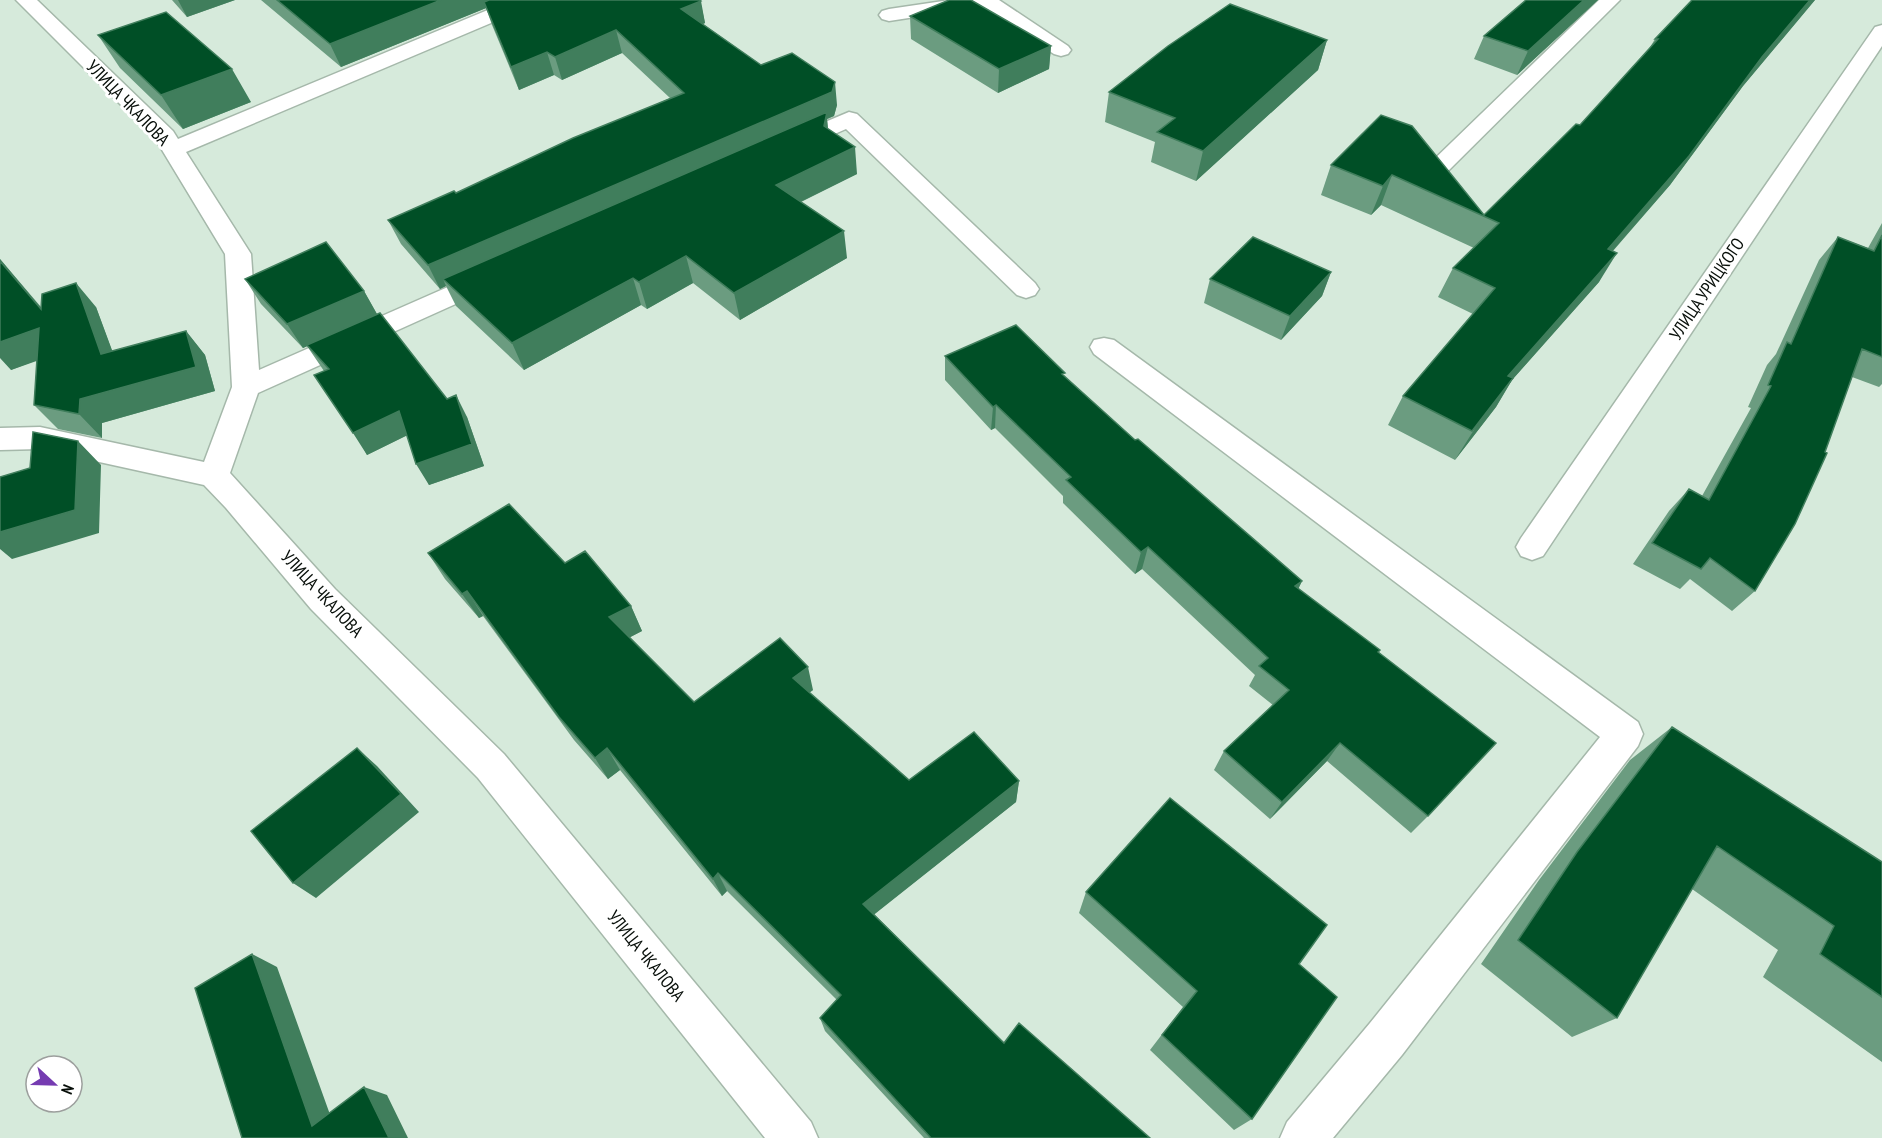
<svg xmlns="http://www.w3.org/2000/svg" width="1882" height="1138" viewBox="0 0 1882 1138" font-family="'PT Sans Narrow',sans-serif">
	<rect width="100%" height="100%" fill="#d6eadb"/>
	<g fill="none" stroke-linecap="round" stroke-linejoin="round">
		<g stroke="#a5b8aa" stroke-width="3">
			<path id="minor" d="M16 0H37L173 131 178 139 512 0H539L536 4 186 152 251 254 259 370 482 272 491 270 500 272 504 278 500 284 258 393 230 473 335 589 504 754 811 1122 818 1138H765L478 778 311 609 226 508 204 485 40 449 0 450V428L40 427 204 462 232 387 225 254 156 140Z
				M950 0H999L1068 46 1071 50 1068 54 1061 56 1054 54 980 7 889 21 882 19 879 15 882 11 889 9Z
				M1599 0H1620L1439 180 1431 182 1423 180 1419 175 1423 170Z
				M1882 25V46L1543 556 1532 560 1521 556 1516 547 1521 538 1875 27Z
				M849 112 857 114 1035 283 1039 289 1035 295 1026 298 1017 295 846 129 796 151 788 153 780 151 776 146 780 141Z
				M1104 338 1114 340 1638 722 1643 734 1638 746 1402 1055 1333 1138H1280L1287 1122 1370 1023 1600 737 1094 354 1090 347 1094 340Z"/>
		</g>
		<use href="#minor" fill="#fff" fill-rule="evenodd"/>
	</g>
	<path fill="#6b9c80" d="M172 0H235L187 17Z
		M261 0H700L705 23 703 24 761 65 837 105 834 116 827 119 828 129 857 174 801 202 847 258 740 320 693 283 647 309 641 305 524 370 456 306 446 286 440 289 401 244 388 220 456 193 670 98 622 53 562 80 554 75 519 90 492 25 486 8 341 67Z
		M1526 0H1598L1517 75 1474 59 1484 36Z
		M1692 0H1815L1743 86 1670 185 1613 251 1599 282 1512 380 1496 407 1455 460 1388 425 1403 396 1473 314 1438 297 1453 268 1474 248 1381 205 1371 215 1321 195 1331 165 1381 115 1484 215 1580 125 1649 49 1655 39Z
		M910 16 1051 46 1049 69 998 93 911 39Z
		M98 35 251 102 183 129 120 68Z
		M1327 40 1318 70 1196 181 1151 162 1155 142 1105 122 1109 92Z
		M1882 223V384L1879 387 1852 377 1755 591 1732 611 1690 579 1680 589 1633 564 1669 511 1689 489 1702 496 1751 408 1748 407 1767 365 1776 354 1819 260 1838 237 1868 248Z
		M0 259 41 307H96L112 351 186 331 205 355 215 391 102 423V438L58 429 34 405 37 360 11 370Z
		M1331 272 1322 296 1281 340 1204 303 1210 279Z
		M245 279 364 291 377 314 447 399 467 417 484 466 429 485 407 435 367 455 324 371 307 346 303 348 261 304Z
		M945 356 1065 377 1135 440 1302 581 1298 589 1380 650 1379 652 1428 816 1411 833 1327 761 1270 819 1214 770 1224 751 1273 705 1249 686 1255 675 1142 569 1135 574 1063 503V496L995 428 991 430 945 380Z
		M428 553 565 563 631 606 642 631 630 637 694 702 813 690 809 693 909 780 1019 781 1016 802 874 914 1004 1043 1150 1138H924L825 1031 820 1018 837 1000 727 891 722 896 620 770 608 779 574 740 483 616 479 618 445 579Z
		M1672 727 1882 862V1062L1763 977 1778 950 1692 889 1617 1018 1572 1037 1481 964 1539 880 1630 760Z
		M1086 892 1299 964 1252 1119 1234 1130 1150 1050 1183 1007 1079 913Z"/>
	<path fill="#407e5c" d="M178 0H235L187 17Z
		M441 0H506L341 67 330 44Z
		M1584 0H1598L1517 75 1528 51Z
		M1810 0H1815L1743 86 1670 185 1589 278 1608 249 1762 57Z
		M701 1 705 23 686 32 681 9Z
		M616 30 622 53 562 80 555 57Z
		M1327 40 1318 70 1196 181 1203 151Z
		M1051 46 1049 69 998 93 999 69Z
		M547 52 554 75 519 90 511 67Z
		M232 69 251 102 183 129 161 95Z
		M835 82 837 105 834 116 827 119 829 139 443 279 446 286 440 289 428 265Z
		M855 147 857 174 780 212 776 185Z
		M1392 175 1381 205 1371 215 1383 186Z
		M844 231 847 258 740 320 734 293Z
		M1617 253 1599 282 1512 380 1496 407 1455 460 1508 376Z
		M686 256 693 283 647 309 639 282Z
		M0 259 62 333 41 309 0 261Z
		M1331 272 1322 296 1281 340 1290 316Z
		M633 278 641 305 524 370 512 343Z
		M76 283 96 307 122 377 101 354Z
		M364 291 378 316 303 348 287 324Z
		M39 328 62 352 11 370 0 358V342Z
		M186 331 205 355 215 391 102 423V438L79 414 80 399Z
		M456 395 467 417 484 466 429 485 416 464Z
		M996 405 995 428 991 430 993 407Z
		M399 411 412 433 367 455 353 433Z
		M78 441 101 465 99 533 12 559 0 549V532Z
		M1148 547 1142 569 1135 574 1141 552Z
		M1302 581 1292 602 1295 586Z
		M467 591 483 616 479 618 462 594Z
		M631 606 642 631 621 642 609 617Z
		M808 667 813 690 798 701 793 678Z
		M1340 743 1327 761 1270 819 1282 802Z
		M357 748 377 766 419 812 316 898 293 883Z
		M607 748 620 770 608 779 595 758Z
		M1019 781 1016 802 866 921 863 904Z
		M718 873 727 891 722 896 713 879Z
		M252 954 277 967 337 1134 312 1126Z
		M364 1087 387 1095 408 1138H389Z"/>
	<path fill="#004f26" stroke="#407e5c" stroke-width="1.5" d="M277 0H441L330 44Z
		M489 0H700L701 1 681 9 761 65 792 53 835 82 832 92 428 265 388 220 454 191 456 193 573 138 684 93 616 30 555 57 547 52 511 67 484 2Z
		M949 0H971L1051 46 999 69 910 16Z
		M1526 0H1584L1528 51 1484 36Z
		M1692 0H1810L1762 57 1689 156 1608 249 1617 253 1508 376 1513 378 1472 431 1403 396 1495 288 1453 268 1499 223 1392 175 1383 186 1331 165 1381 115 1412 126 1484 215 1576 124 1580 125 1658 39H1655Z
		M1230 4 1327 40 1203 151 1157 132 1175 118 1109 92 1168 46Z
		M166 12 232 69 161 95 98 35Z
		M827 112 824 126 855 147 776 185 844 231 734 293 686 256 639 282 633 278 512 343 443 279Z
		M1882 235V357L1862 349 1825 452 1827 453 1795 524 1755 591 1710 558 1701 569 1652 543 1689 489 1709 500 1771 386 1768 385 1787 342 1791 344 1838 237 1874 251Z
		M1253 237 1331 272 1290 316 1210 279Z
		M326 242 364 291 287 324 245 279Z
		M0 261 41 309 42 294 76 283 101 354 186 331 196 367 80 399 79 414 34 405 39 328 0 342Z
		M380 313 447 399 456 395 472 444 416 464 399 411 353 433 314 375 329 369 307 345Z
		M1016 325 1065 373 1062 374 1135 440 1138 439 1302 581 1295 586 1380 650 1378 652 1496 743 1428 816 1340 743 1282 802 1224 751 1289 690 1259 666 1268 658 1148 547 1141 552 1066 480 1071 477 996 405 993 407 945 356Z
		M33 432 78 441 75 510 0 532V477L30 468Z
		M509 504 565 563 585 551 631 606 609 617 694 702 780 638 808 667 793 678 909 780 974 732 1019 781 863 904 1004 1043 1019 1023 1150 1138H931L820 1018 841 995 718 873 713 879 607 748 595 758 559 717 467 591 462 594 428 553Z
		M1672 727 1882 862V997L1820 954 1834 926 1717 846 1617 1018 1518 940 1577 852Z
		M357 748 401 794 293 883 251 831Z
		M1170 798 1327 925 1299 964 1337 997 1252 1119 1162 1035 1197 991 1086 892Z
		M252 954 312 1126 364 1087 389 1138H242L195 988Z"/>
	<g text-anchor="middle" stroke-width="6" stroke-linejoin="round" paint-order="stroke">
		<g font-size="18" fill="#070e09" stroke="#fff">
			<text transform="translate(128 103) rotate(46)" y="6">УЛИЦА ЧКАЛОВА</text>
			<text transform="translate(1707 289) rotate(-56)" y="6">УЛИЦА УРИЦКОГО</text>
			<text transform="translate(322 594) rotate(47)" y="6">УЛИЦА ЧКАЛОВА</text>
			<text transform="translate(646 956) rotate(51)" y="6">УЛИЦА ЧКАЛОВА</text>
		</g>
	</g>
	<g transform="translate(54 1084) rotate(112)"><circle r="28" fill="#ffffff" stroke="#9c9f9d" stroke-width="1.5"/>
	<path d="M0-4.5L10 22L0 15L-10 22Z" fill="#753bb1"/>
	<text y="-9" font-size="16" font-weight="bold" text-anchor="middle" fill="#070e09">N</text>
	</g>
</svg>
